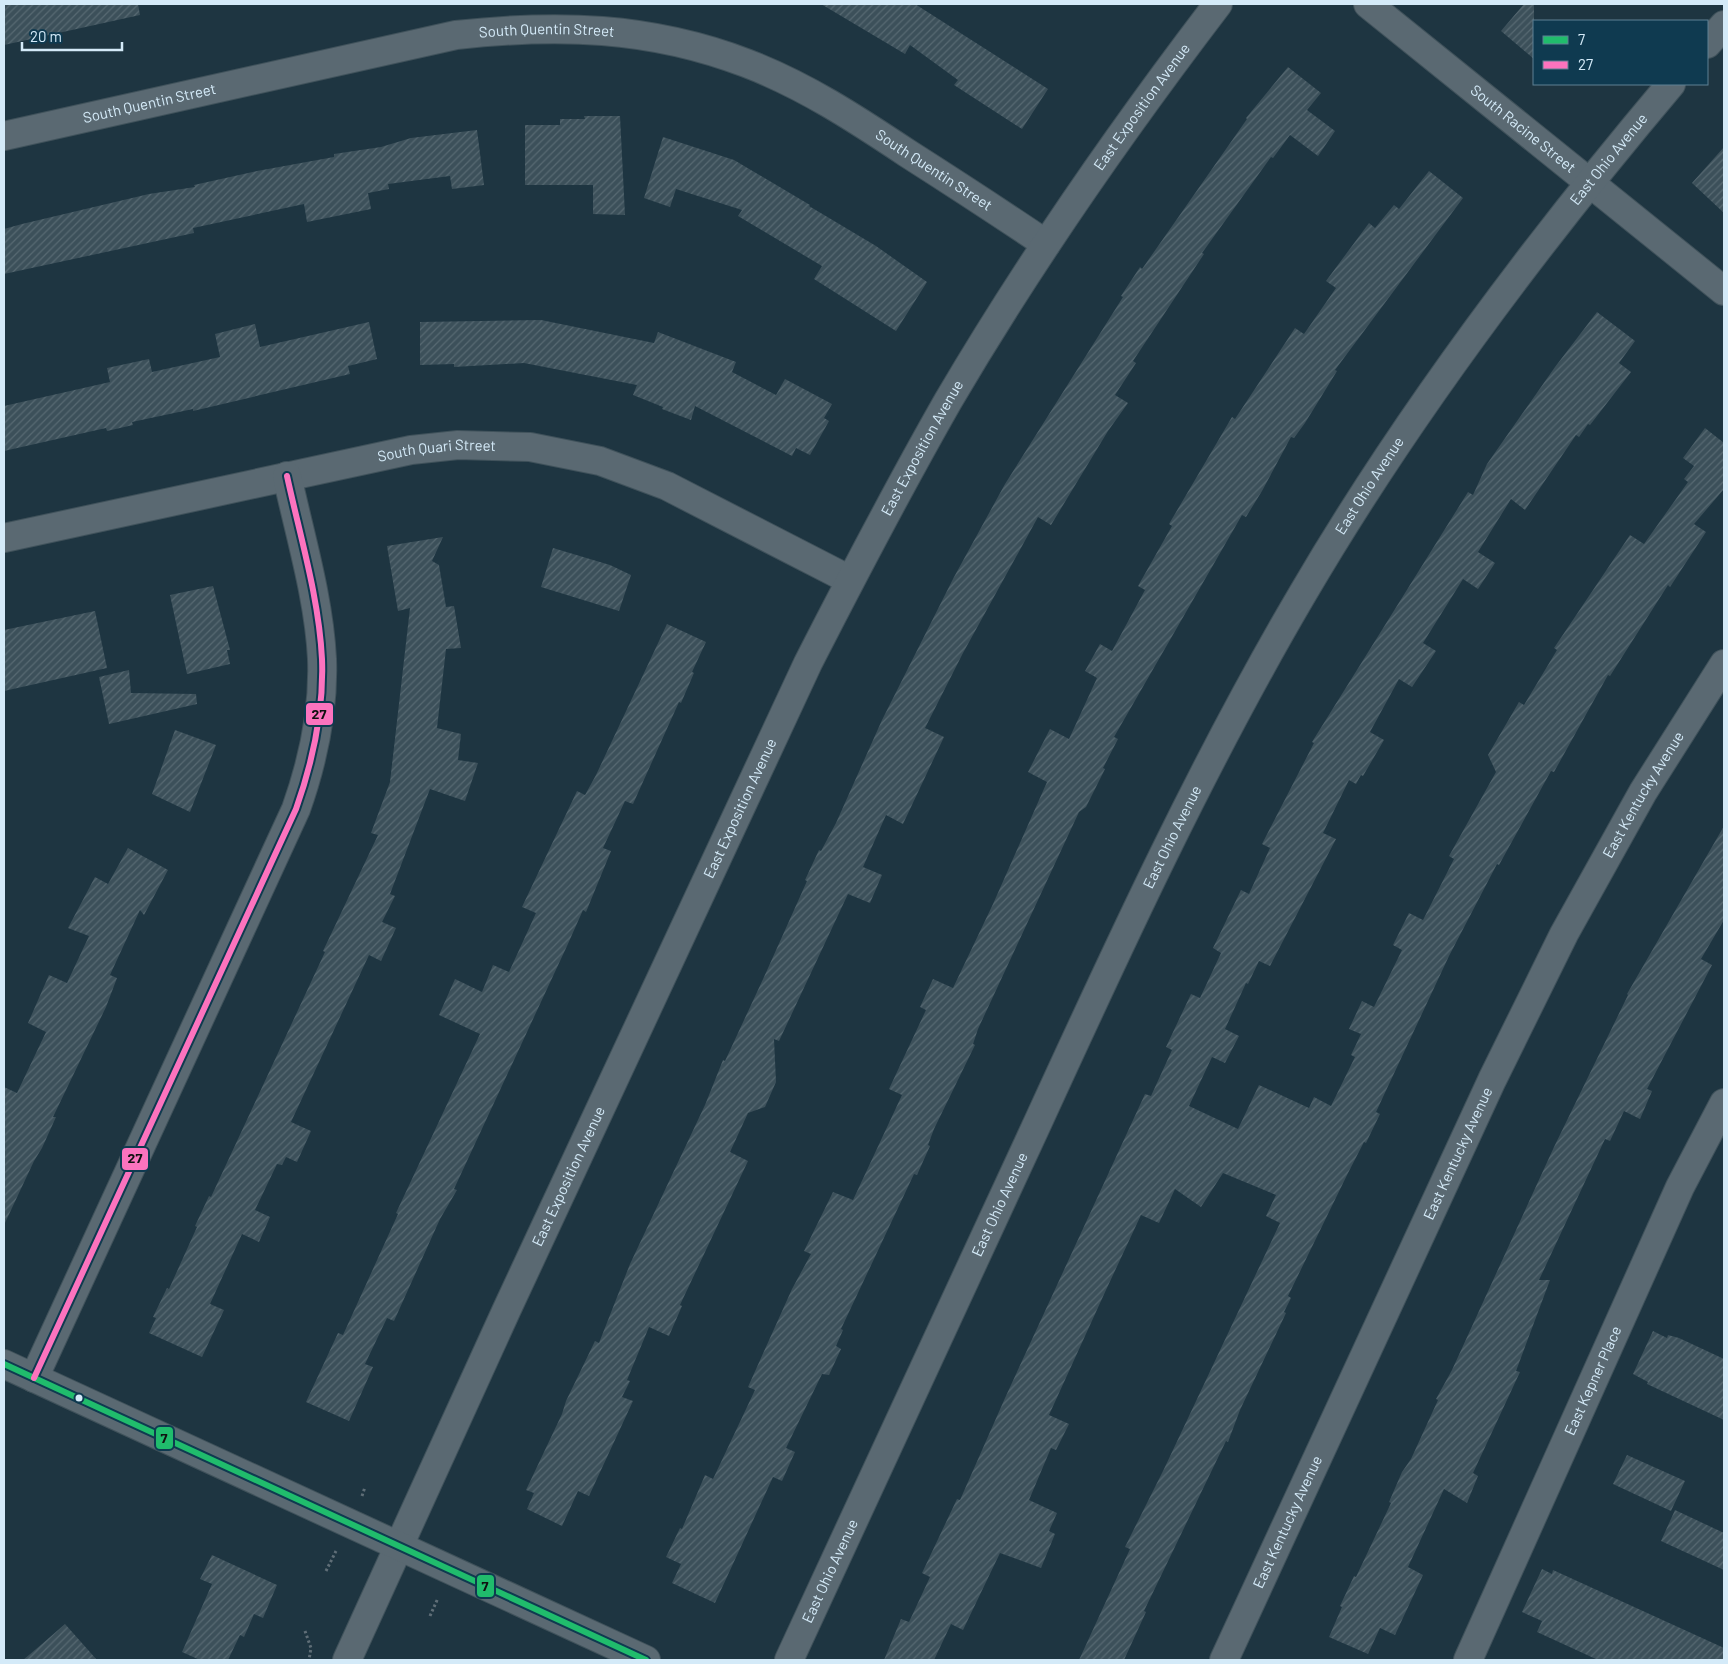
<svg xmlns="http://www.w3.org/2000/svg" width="1728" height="1664" viewBox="0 0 1728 1664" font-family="Barlow,sans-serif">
	<defs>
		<pattern id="building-hatch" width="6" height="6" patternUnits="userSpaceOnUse" patternTransform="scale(1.25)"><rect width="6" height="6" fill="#3c505a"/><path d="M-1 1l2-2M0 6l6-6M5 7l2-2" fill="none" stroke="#576972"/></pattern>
	</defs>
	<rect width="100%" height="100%" fill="#1e3541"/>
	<path fill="url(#building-hatch)" d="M4 4H138L140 15 4 45Z
		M821 4H915L1048 89 1022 129 954 85 958 80 910 45 905 54Z
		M1524 4H1534V59L1501 31Z
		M1288 67 1321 93 1307 110 1335 131 1318 156 1290 135 1273 158 1271 157 1202 253 1204 254 1133 361 1136 363 1115 395 1128 403 1108 431 1051 525 1038 517 963 653 925 728 944 737 903 824 886 815 863 867 882 875 870 903 848 894 779 1041 774 1039 776 1082 765 1107 748 1113 730 1152 748 1161 680 1305 682 1306 669 1336 649 1327 627 1380 630 1381 622 1397 633 1401 589 1496 578 1491 562 1526 527 1509 534 1493 526 1490 562 1414 566 1401 595 1341 599 1343 630 1264 705 1105 723 1060 725 1061 764 977 807 881 805 880 819 850 821 851 836 823 882 720 954 577 1005 484 1123 297 1121 296 1140 267 1142 269 1247 119 1246 118Z
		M584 116H620L625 215 593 214V185H525V125H560V119H585Z
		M477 130 484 185 452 189 450 176 388 184 389 189 368 193 371 209 307 222 304 204 193 228 194 233 4 274V229L22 224 149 194 195 187 194 185 257 171 334 157V154L381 147 411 138Z
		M663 137 734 160 810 205 809 206 876 246 927 282 896 331 814 279 822 266 738 216 742 210 676 189 670 207 644 198Z
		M1724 147V213L1692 183Z
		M1429 171 1463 198 1335 370 1337 371 1305 423 1294 438 1291 437 1262 491 1246 517 1242 515 1114 737 1118 739 1103 768 1105 769 1086 807 1079 812 978 1029 973 1044 975 1045 934 1129 928 1145 930 1146 917 1175 914 1174 841 1329 843 1330 836 1346 841 1349 829 1375 822 1374 786 1448 795 1452 782 1481 773 1477 715 1603 672 1583 681 1564 666 1557 680 1528 682 1529 705 1475 713 1479 755 1390 748 1387 792 1289 811 1254 804 1251 833 1192 853 1200 902 1095 889 1089 926 1010 920 1007 933 979 953 988 993 904 1047 782 1028 772 1050 729 1069 739 1097 678 1085 671 1100 644 1112 651 1145 590 1138 586 1172 526 1169 524 1232 417 1235 419 1295 328 1304 334 1336 288 1326 281 1369 223 1375 228 1394 205 1399 209Z
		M1597 312 1635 341 1619 363 1631 372 1590 425 1588 424 1579 437 1576 435 1525 510 1511 499 1478 552 1495 563 1478 589 1463 579 1423 643 1436 651 1412 687 1399 679 1370 732 1384 740 1363 776 1361 775 1356 784 1349 780 1323 833 1336 839 1270 966 1259 961 1248 984 1246 983 1225 1029 1239 1036 1225 1063 1212 1057 1189 1106 1238 1129 1259 1085 1309 1108 1314 1097 1331 1106 1355 1057 1351 1055 1361 1034 1349 1029 1362 1001 1374 1007 1402 950 1393 945 1409 913 1423 920 1454 859 1449 856 1496 772 1488 755 1519 702 1524 705 1557 650 1554 648 1630 535 1644 544 1688 482 1684 479 1694 466 1683 458 1705 428 1724 443V489L1694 524 1706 532 1670 587 1668 585 1610 676 1608 675 1554 772 1551 771 1499 865 1497 864 1449 956 1383 1097 1376 1112 1380 1114 1366 1143 1364 1142 1348 1173 1288 1296 1291 1298 1284 1312 1286 1313 1240 1410 1228 1442 1226 1441 1144 1611 1146 1612 1124 1660H1079L1130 1549 1125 1547 1164 1469 1280 1223 1266 1216 1276 1195 1223 1173 1201 1207 1175 1189 1159 1223 1141 1215 1106 1290 1049 1415 1069 1424 1056 1450 1051 1448 1029 1500 1057 1513 1049 1531 1055 1534 1041 1568 1000 1553 963 1630 951 1624 934 1660H884L901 1619 909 1622 930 1577 922 1573 957 1499 960 1500 1005 1398 1145 1094 1151 1096 1172 1050 1166 1047 1191 994 1200 998 1221 953 1213 948 1241 890 1249 894 1270 848 1262 844 1314 743 1312 742 1468 492 1473 495 1487 464 1555 367Z
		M541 320 654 343 658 332 736 362 732 372 776 395 785 379 832 404 824 418 829 421 810 455 796 448 792 456 695 406 691 420 662 409 663 407 633 395 637 385 524 363 454 367V364L420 365V322Z
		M369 322 377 359 348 366 350 374 193 411V409L132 422 133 425 107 431 106 428 4 451V406L110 382 107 368 149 359 152 372 220 357 215 334 255 324 260 347Z
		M443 537 432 561 439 565 446 607 454 606 461 648 446 649 437 728 461 734 458 760 478 763 465 801 430 789 390 894 395 896 382 922 396 928 381 961 369 955 291 1122 311 1131 297 1162 286 1157 282 1165 277 1164 255 1210 270 1217 259 1242 242 1234 210 1304 224 1310 202 1357 149 1333 156 1318 153 1317 167 1288 169 1289 197 1227 195 1226 209 1196 211 1197 325 952 323 951 378 835 371 833 390 782 410 608 398 611 387 546Z
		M553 548 610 565 631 575 619 611 541 587Z
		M213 586 230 650H227L230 664 187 674 170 595Z
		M95 611 107 668 4 691V630Z
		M667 624 706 642 692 672 694 673 681 703 679 702 633 804 625 801 603 848 611 851 586 912 583 910 567 946 454 1189 457 1190 440 1219 394 1321 387 1318 365 1364 373 1367 349 1421 306 1402 338 1333 343 1335 398 1214 396 1213 480 1034 439 1015 455 979 482 992 493 965 509 972 536 913 522 907 577 791 585 795 596 775Z
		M129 670 131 693 196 694 197 704 109 724 99 677Z
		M175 730 216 745 190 812 152 794Z
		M1724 826V920L1701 959 1712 965 1647 1089 1652 1091 1640 1119 1624 1111 1610 1141 1605 1139 1539 1280H1550L1516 1371 1520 1372 1473 1473 1478 1476 1467 1503 1444 1489 1408 1567 1423 1575 1395 1635 1380 1628 1368 1654 1329 1637 1342 1607 1340 1606 1354 1576 1356 1577 1391 1503 1389 1502 1402 1472 1411 1459 1438 1400 1436 1399 1452 1370 1554 1147 1628 995 1627 994Z
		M128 848 168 870 144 915 140 910 110 975 117 978 106 1007 53 1117H56L42 1148 34 1161 4 1225V1087L17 1093 46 1032 28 1023 49 975 67 983 89 936 68 928 95 877 108 884Z
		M1653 1331 1667 1338 1668 1335 1679 1338 1724 1359V1420L1647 1384 1648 1382 1633 1374Z
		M1627 1455 1685 1481 1671 1511 1613 1484Z
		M1675 1510 1724 1533V1570L1661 1541Z
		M212 1555 277 1585 263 1618 254 1614 244 1637 240 1635 228 1660H200L182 1652 212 1584 200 1579Z
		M1542 1569 1552 1574 1553 1570 1724 1648V1660H1598L1537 1632 1542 1621 1522 1612Z
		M65 1624 97 1660H23L42 1644Z"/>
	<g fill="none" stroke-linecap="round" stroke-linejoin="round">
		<g stroke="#40525b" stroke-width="30">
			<g id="minor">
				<path id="s1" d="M1368 4 1724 291"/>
				<path d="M1707 44 1724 25"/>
				<path id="s2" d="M4 136 456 35C557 24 649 26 746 63 804 85 856 119 907 153 954 183 1000 213 1046 244"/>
				<path id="s3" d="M4 538 411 450 458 445 530 447 600 461 667 486 850 580"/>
				<path d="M34 1378 296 809C313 761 324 711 322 659 319 598 300 536 287 476"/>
				<path id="s4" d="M789 1660C872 1481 955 1302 1038 1122 1120 943 1203 763 1303 593 1409 412 1536 244 1671 84"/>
				<path id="s5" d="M1224 1660 1492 1080 1564 934 1643 792 1724 664"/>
				<path id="s6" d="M1468 1660 1680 1187 1724 1103"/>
			</g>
		</g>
		<g stroke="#40525b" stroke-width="30">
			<g id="tertiary">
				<path id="s7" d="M347 1660 507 1309 808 663C853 575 899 487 948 401 1029 263 1121 131 1218 4"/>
			</g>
		</g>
		<g stroke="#40525b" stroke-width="30">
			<path id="secondary" d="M4 1364 646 1660"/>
		</g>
		<path stroke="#5f6e77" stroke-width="3" stroke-dasharray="2.5 2.5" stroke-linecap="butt" d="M362 1496 365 1487
			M326 1571 336 1551
			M430 1616 438 1598
			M305 1631 311 1648 309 1660"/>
		<use href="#minor" stroke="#5a6972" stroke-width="28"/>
		<use href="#tertiary" stroke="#5a6972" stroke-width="28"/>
		<use href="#secondary" stroke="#5a6972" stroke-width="28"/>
		<g stroke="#0f3a50" stroke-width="10">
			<path id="bus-1" d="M4 1364 646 1660"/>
		</g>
		<g stroke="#0f3a50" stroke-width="10">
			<path id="bus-2" d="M34 1378 296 809C313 761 324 711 322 659 319 598 300 536 287 476"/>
		</g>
		<use href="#bus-1" stroke="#20bc6c" stroke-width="6"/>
		<use href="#bus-2" stroke="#fc73be" stroke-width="6"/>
	</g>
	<circle fill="#d4eaf8" stroke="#0f3a50" stroke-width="2" cx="79" cy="1398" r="4.5"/>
	<g text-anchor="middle" stroke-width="4" stroke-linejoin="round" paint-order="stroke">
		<g font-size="15" fill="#d4eaf8" stroke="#0f3a50">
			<text dy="5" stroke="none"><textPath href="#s2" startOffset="554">South Quentin Street</textPath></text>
			<text dy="5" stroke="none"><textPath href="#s2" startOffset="149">South Quentin Street</textPath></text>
			<text dy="5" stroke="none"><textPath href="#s7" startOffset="1748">East Exposition Avenue</textPath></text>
			<text dy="5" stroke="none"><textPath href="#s1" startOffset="199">South Racine Street</textPath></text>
			<text dy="5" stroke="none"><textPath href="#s4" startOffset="1716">East Ohio Avenue</textPath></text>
			<text dy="5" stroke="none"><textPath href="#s2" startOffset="974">South Quentin Street</textPath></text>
			<text dy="5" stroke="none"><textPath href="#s7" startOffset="1342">East Exposition Avenue</textPath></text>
			<text dy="5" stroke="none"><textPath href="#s3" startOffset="442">South Quari Street</textPath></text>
			<text dy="5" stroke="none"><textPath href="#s4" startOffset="1311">East Ohio Avenue</textPath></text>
			<text dy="5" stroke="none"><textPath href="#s5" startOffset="962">East Kentucky Avenue</textPath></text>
			<text dy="5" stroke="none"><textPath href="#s7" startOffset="938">East Exposition Avenue</textPath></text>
			<text dy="5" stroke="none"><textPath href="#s4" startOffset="908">East Ohio Avenue</textPath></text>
			<text dy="5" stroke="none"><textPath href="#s5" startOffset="558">East Kentucky Avenue</textPath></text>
			<text dy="5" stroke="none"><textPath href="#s7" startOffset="532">East Exposition Avenue</textPath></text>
			<text dy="5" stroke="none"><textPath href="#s4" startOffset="502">East Ohio Avenue</textPath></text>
			<text dy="5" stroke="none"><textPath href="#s6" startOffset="306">East Kepner Place</textPath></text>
			<text dy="5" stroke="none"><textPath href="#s5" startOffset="152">East Kentucky Avenue</textPath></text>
			<text dy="5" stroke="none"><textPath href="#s4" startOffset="98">East Ohio Avenue</textPath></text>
		</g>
	</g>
	<g stroke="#0f3a50" stroke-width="2">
		<rect x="305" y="702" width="29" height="24" rx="5" fill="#fc73be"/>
		<rect x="121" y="1147" width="28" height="24" rx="5" fill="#fc73be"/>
		<rect x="155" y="1426" width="19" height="24" rx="5" fill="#20bc6c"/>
		<rect x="476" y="1574" width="19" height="24" rx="5" fill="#20bc6c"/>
	</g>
	<g font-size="14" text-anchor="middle" font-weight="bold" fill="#111">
		<text x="319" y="719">27</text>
		<text x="135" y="1163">27</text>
		<text x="164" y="1443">7</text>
		<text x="485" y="1591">7</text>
	</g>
	<rect width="1728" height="1664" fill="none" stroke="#d4eaf8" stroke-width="10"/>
	<rect x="1533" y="20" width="175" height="65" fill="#0f3a50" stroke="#5e8093"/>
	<rect x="1543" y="36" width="25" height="8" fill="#20bc6c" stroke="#5e8093"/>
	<text x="1578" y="45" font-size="15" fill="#d4eaf8">7</text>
	<rect x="1543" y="61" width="25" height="8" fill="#fc73be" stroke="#5e8093"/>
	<text x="1578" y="70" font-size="15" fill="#d4eaf8">27</text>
	<path d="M22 42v8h100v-8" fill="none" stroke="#d4eaf8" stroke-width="2.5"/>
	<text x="30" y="42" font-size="15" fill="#d4eaf8" stroke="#0f3a50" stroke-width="4" paint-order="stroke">20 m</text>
</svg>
